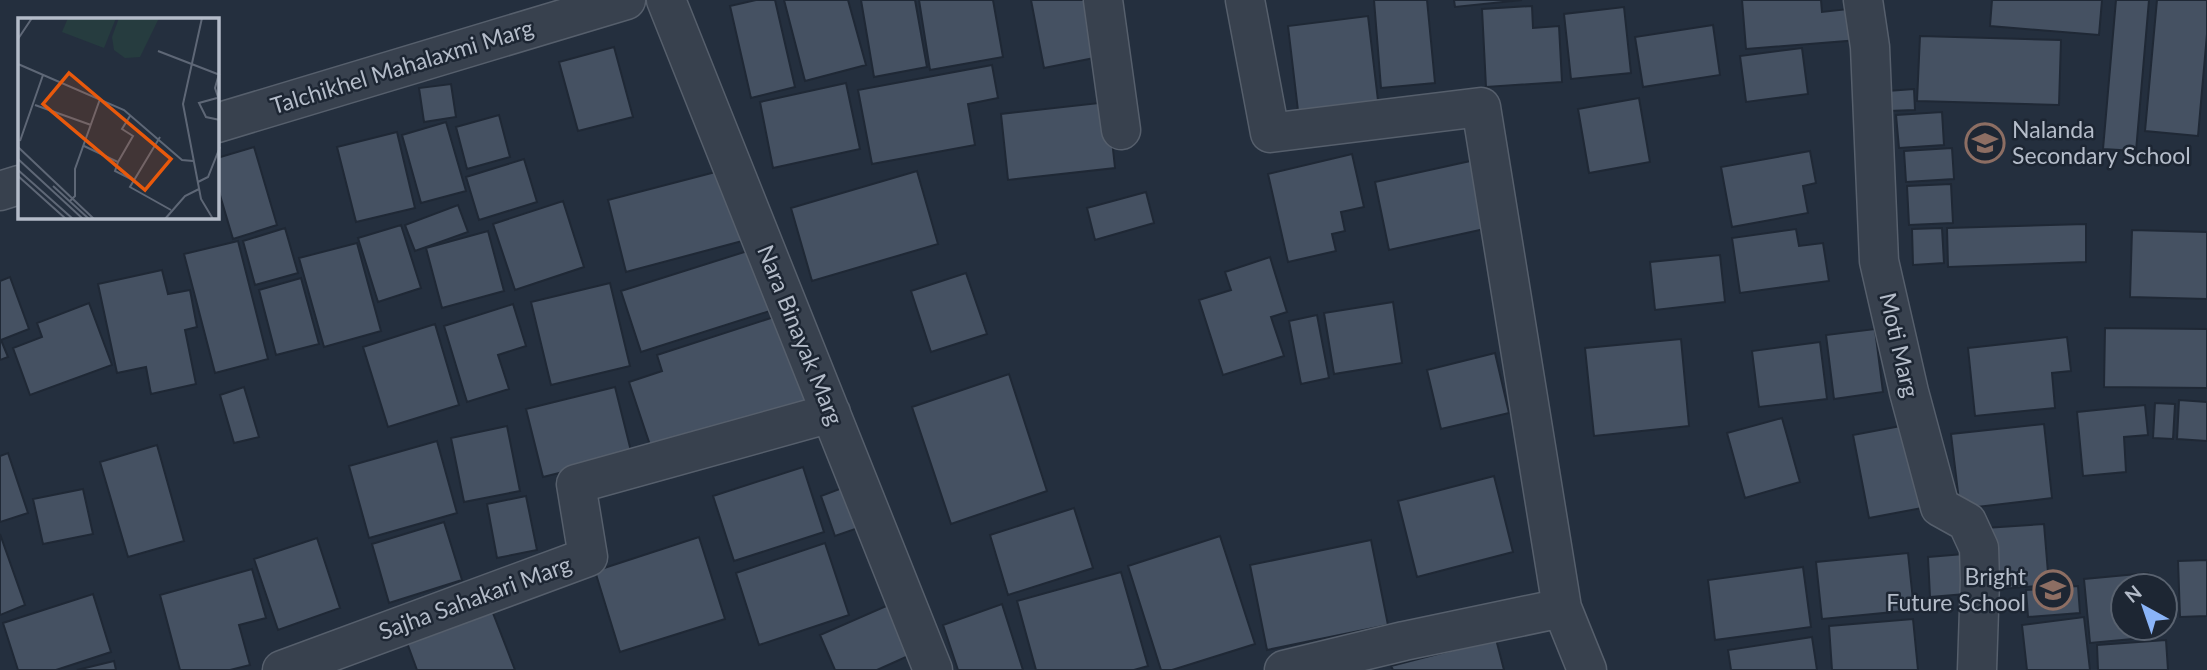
<svg xmlns="http://www.w3.org/2000/svg" width="2207" height="670" viewBox="0 0 2207 670" font-family="Lato,sans-serif">
	<rect width="100%" height="100%" fill="#242f3e"/>
	<path fill="#455162" stroke="#1f2835" stroke-width="2" d="M756 0H775L795 87 751 98 730 6Z
		M784 0H848L866 65 805 81Z
		M861 0H915L927 67 874 77Z
		M919 0H993L1003 57 930 70Z
		M1031 0H1087L1099 57 1044 68Z
		M1374 0H1427L1435 83 1381 88Z
		M1454 0H1522L1455 7Z
		M1742 0H1821L1822 12 1857 8 1859 40 1746 49Z
		M1992 0H2102L2099 35 1990 26Z
		M2116 0H2149L2136 151 2103 149Z
		M2157 0H2207V34L2198 136 2145 131Z
		M1532 6 1533 28 1559 26 1562 82 1486 87 1482 9Z
		M1624 7 1631 73 1571 79 1564 14Z
		M1368 16 1379 109 1299 119 1288 26Z
		M1713 25 1720 75 1643 87 1635 37Z
		M1920 36 2061 40 2059 105 1917 101Z
		M614 47 633 117 578 131 559 62Z
		M1802 48 1808 94 1746 102 1740 56Z
		M992 65 998 98 968 104 975 145 872 164 858 90Z
		M846 83 860 149 773 168 760 102Z
		M451 84 456 117 424 122 419 88Z
		M1914 89 1915 110 1888 111 1887 91Z
		M1639 98 1650 162 1589 173 1578 109Z
		M1108 102 1115 168 1008 180 1001 114Z
		M1942 112 1944 145 1899 148 1896 115Z
		M499 115 510 157 467 169 456 127Z
		M446 122 466 191 421 203 402 135Z
		M397 132 415 208 356 222 337 147Z
		M254 147 277 225 233 239 217 185V158Z
		M1952 148 1954 179 1906 182 1904 151Z
		M1810 151 1816 183 1803 186 1808 213 1732 227 1721 167Z
		M1352 154 1364 207 1341 212 1345 231 1332 234 1336 251 1288 262 1268 174Z
		M524 159 537 202 479 220 466 177Z
		M1475 160 1489 228 1389 250 1375 182Z
		M727 169 746 240 626 272 608 200Z
		M917 171 938 244 812 281 791 208Z
		M1951 184 1953 223 1909 225 1907 186Z
		M1146 192 1154 223 1095 240 1087 208Z
		M563 201 584 267 515 290 493 224Z
		M458 205 468 232 415 251 405 225Z
		M2086 224V262L1948 267 1947 228Z
		M401 225 421 288 378 302 358 238Z
		M285 228 298 273 255 285 243 241Z
		M1942 228 1944 263 1913 265 1912 229Z
		M1796 229 1799 246 1823 243 1829 281 1740 293 1732 238Z
		M2132 230 2207 232V299L2130 297Z
		M488 231 504 291 442 308 426 248Z
		M238 241 268 359 215 373 184 254Z
		M357 243 381 331 324 347 299 258Z
		M757 248 776 309 641 352 621 291Z
		M1720 255 1725 302 1655 310 1650 262Z
		M1270 257 1287 312 1271 317 1284 356 1223 375 1199 300 1231 290 1225 272Z
		M162 270 168 294 190 290 197 327 185 330 196 384 151 394 146 367 117 373 98 284Z
		M966 273 987 334 931 352 911 291Z
		M10 277 29 329 1 340 8 357 0 360V281Z
		M301 278 319 344 276 355 259 290Z
		M610 283 630 366 551 385 531 302Z
		M1393 302 1402 363 1334 374 1324 313Z
		M89 303 112 365 30 395 13 348 42 337 37 323Z
		M513 304 526 346 498 355 509 389 467 402 444 326Z
		M780 315 809 403 653 454 629 382 662 371 657 355Z
		M1317 315 1329 378 1301 384 1289 321Z
		M435 324 459 405 388 427 363 347Z
		M2105 328 2207 329V388L2104 387Z
		M1875 329 1883 392 1834 399 1826 335Z
		M2067 337 2071 371 2052 373 2055 408 1975 416 1968 348Z
		M1681 339 1689 426 1594 436 1585 348Z
		M1820 342 1827 399 1759 407 1752 351Z
		M1495 353 1509 413 1441 429 1427 370Z
		M1009 374 1047 491 951 524 912 407Z
		M244 387 259 437 234 443 220 395Z
		M615 387 632 455 543 477 526 409Z
		M2179 400 2207 402V441L2177 439Z
		M2155 403 2175 404 2173 439 2153 438Z
		M2145 405 2148 435 2124 437 2126 472 2083 476 2077 412Z
		M1782 418 1800 482 1745 498 1727 433Z
		M2044 424 2052 498 1960 509 1951 434Z
		M1906 425 1922 508 1869 518 1853 435Z
		M507 426 520 491 464 502 451 438Z
		M437 441 457 513 369 538 349 466Z
		M157 445 184 541 128 557 100 462Z
		M8 453 28 513 0 522V456Z
		M803 467 824 532 734 561 713 496Z
		M1494 476 1513 552 1417 577 1398 501Z
		M850 485 864 526 835 536 821 496Z
		M83 489 93 534 43 544 33 499Z
		M526 496 537 550 497 558 487 504Z
		M1074 508 1093 568 1008 595 990 535Z
		M444 522 462 580 389 603 372 544Z
		M2044 524 2049 585 1989 590 1985 528Z
		M0 534 25 605 0 615Z
		M1220 536 1255 644 1172 670H1161L1128 566Z
		M699 537 725 619 620 652 595 571Z
		M317 538 340 608 278 630 254 559Z
		M1371 540 1388 625 1267 650 1250 565Z
		M825 543 849 615 759 645 736 573Z
		M1908 553 1914 610 1822 619 1816 562Z
		M1976 553 1966 594 1930 597 1928 557Z
		M2207 560V616L2180 617 2178 561Z
		M1803 567 1811 627 1715 640 1708 580Z
		M252 569 266 618 239 625 250 665 230 670H180L160 595Z
		M1121 572 1148 666 1134 670H1036L1017 601Z
		M2148 573 2149 586H2123V628H2153L2154 637 2090 643 2084 579Z
		M2078 586 2080 613 2028 617 2026 590Z
		M93 594 111 652 56 670H18L3 623Z
		M893 603 915 653 877 670H835L820 635Z
		M1002 604 1023 670H958L943 625Z
		M491 608 515 670H417L406 640Z
		M2084 617 2090 670H2027L2022 625Z
		M1913 619 1918 670H1832L1829 626Z
		M1812 637 1817 670H1731L1728 650Z
		M1496 639 1504 670H1393L1391 666Z
		M2166 640 2168 670H2098L2097 645Z
		M114 661 116 670H77Z"/>
	<g fill="none" stroke-linecap="round" stroke-linejoin="round">
		<g stroke="#565f6c" stroke-width="41">
			<path id="street" d="M666 0 933 670
				M1103 0 1121 130
				M1245 0 1270 133 1481 107 1562 608
				M1863 0 1870 47 1879 261 1909 392 1940 507 1967 522 1979 548 1980 580 1977 670
				M217 123 626 0
				M0 191 19 185
				M282 670 588 557 576 484 831 413
				M1284 670 1404 641 1562 608 1587 670"/>
		</g>
		<use href="#street" stroke="#38414e" stroke-width="38"/>
	</g>
	<defs>
		<g id="school-ring" transform="scale(2.0125)"><circle r="9.5" fill="#1d2633" stroke="#8d6e63" stroke-width="1.5"/><path d="M0-5L7-2L0 1L-7-2ZM-4 1L0 2.5L4 1V4Q0 6-4 4Z" fill="#8d6e63"/></g>
	</defs>
	<g fill-rule="evenodd">
		<use href="#school-ring" x="1985" y="143"/>
		<use href="#school-ring" x="2053" y="590"/>
	</g>
	<g text-anchor="middle" stroke-width="5" stroke-linejoin="round" paint-order="stroke">
		<g font-size="23" fill="#b4bcc9" stroke="#1d2633">
			<text transform="translate(402 67) rotate(-17)" y="8">Talchikhel Mahalaxmi Marg</text>
			<text transform="translate(800 335) rotate(68)" y="8">Nara Binayak Marg</text>
			<text transform="translate(1899 345) rotate(77)" y="8">Moti Marg</text>
			<text transform="translate(475 598) rotate(-20)" y="8">Sajha Sahakari Marg</text>
		</g>
		<g font-size="23" fill="#b4bcc9" stroke="#1d2633" text-anchor="start">
			<text x="2012" y="138">Nalanda<tspan x="2012" dy="26">Secondary School</tspan></text>
			<text x="2026" y="585" text-anchor="end">Bright<tspan x="2026" dy="26">Future School</tspan></text>
		</g>
	</g>
	<g transform="translate(18 18)">
		<rect width="201" height="201" fill="#242f3e"/>
		<path d="M50 0H98L86 30 44 14ZM101 0H141L122 39 107 40 96 32 94 19Z" fill="#263c3f"/>
		<path fill="none" stroke="#5e6776" stroke-width="2" d="M184 0 165 86 183 181 195 201M0 21 14 0M140 33 202 57M0 46 106 92 164 142 175 143M201 56 197 70 202 85M199 80 181 85 188 99 202 102M17 87 73 107M142 119 112 169 153 192M2 123 25 57M66 128 100 144 97 153 117 163M0 129 76 201M0 141 65 201M100 144 115 118 104 111 112 98M0 152 55 201M0 158 48 201M180 164 190 159 202 129M35 168 71 201M52 183 57 178V151L82 81M147 201 167 178 181 171"/>
		<path fill="#e8590c" fill-opacity="0.15" stroke="#e8590c" stroke-width="3.5" d="M51 55 153 141 127 172 25 86Z"/>
		<rect width="201" height="201" fill="none" stroke="#b4bcc9" stroke-width="3.5"/>
	</g>
	<g transform="translate(2144 607) rotate(320)"><circle r="33" fill="#1d2633" stroke="#59626f" stroke-width="2"/>
	<path d="M0-5L12 26L0 18L-12 26Z" fill="#8ab4f8"/>
	<text y="-10" font-size="19" font-weight="bold" text-anchor="middle" fill="#b4bcc9">N</text>
	</g>
</svg>
